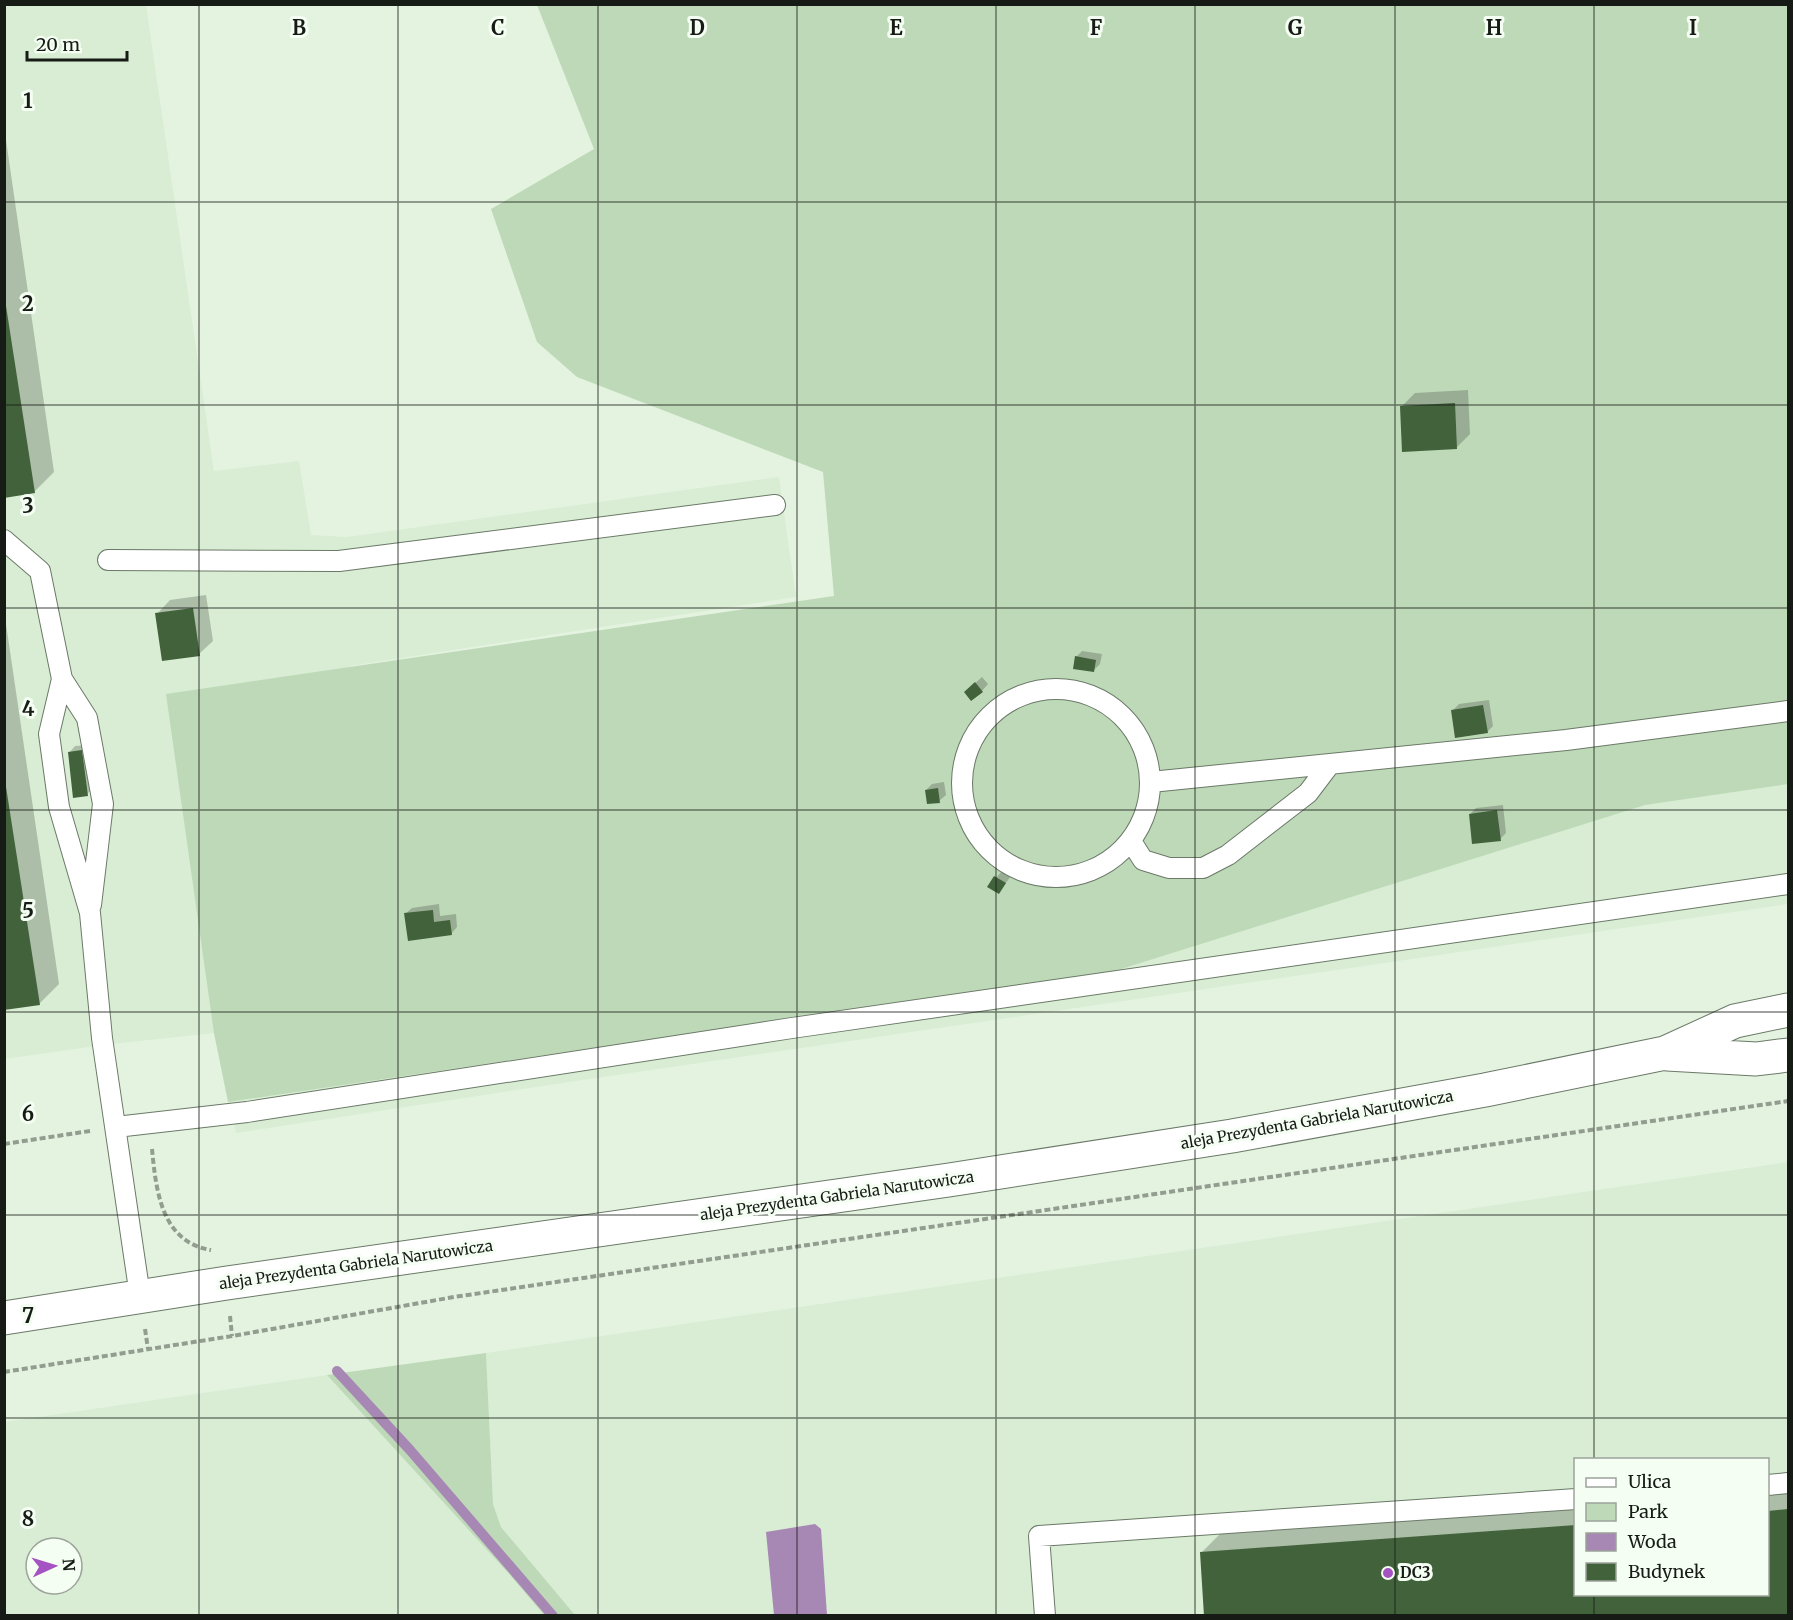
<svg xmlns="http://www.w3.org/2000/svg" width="1793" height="1620" viewBox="0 0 1793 1620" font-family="Merriweather,serif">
	<rect width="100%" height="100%" fill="#e4f3e0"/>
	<path fill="#d8edd3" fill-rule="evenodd" d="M4 5H146L214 471 299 461 311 535 347 537 779 477 796 597 350 666 597 974 1788 5V904L562 1083 236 1133 214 1033 103 1045 5 1059Z
		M1788 1162V1615H575L501 1527 493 1504 486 1353ZM1576 1460H1768V1594H1576Z
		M327 1375 510 1575 544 1615H5L4 1422ZM36 1548H72V1584H36Z"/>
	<path fill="#bed9b8" d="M537 5H1788V784L1645 805 1102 975 915 1000 228 1102 214 1033 166 694 834 596 823 472 577 377 537 342 491 209 594 149Z
		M486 1353 493 1504 501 1527 575 1615H544L510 1575 327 1375Z"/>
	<path fill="#a787b3" d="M815 1524 821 1529 827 1615H774L766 1532Z"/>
	<path fill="#0003" d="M4 126 54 472 34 492 4 496Z
		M1468 390 1470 434 1456 448 1401 407 1415 393Z
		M206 595 213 641 199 654 157 614 170 600Z
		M6 624 59 984 39 1004 4 1009V625Z
		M1082 651 1102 654 1100 664 1094 670 1076 657Z
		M982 677 988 684 982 691 972 686Z
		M1489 700 1493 726 1487 732 1452 711 1459 704Z
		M88 745 93 788 87 794 69 753 75 746Z
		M944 782 946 795 939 801 926 790 932 784Z
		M1503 805 1506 833 1500 839 1470 814 1476 808Z
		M1002 871 1011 876 999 892 989 886Z
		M439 904 440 916 456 914 457 927 451 934 405 914 412 908Z
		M1788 1491V1616H1206L1201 1553 1221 1533 1576 1507V1594H1768V1493Z"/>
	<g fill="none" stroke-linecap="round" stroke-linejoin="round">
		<path stroke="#a787b3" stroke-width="10" d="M337 1371 410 1450 553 1616"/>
	</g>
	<path fill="#41623a" d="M4 293 35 493 4 498Z
		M1455 403 1457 449 1402 452 1400 406Z
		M193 608 200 656 162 661 155 613Z
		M1075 656 1096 660 1094 672 1073 669Z
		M975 682 983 692 971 701 964 692Z
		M1483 705 1488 733 1455 738 1451 710Z
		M82 750 88 796 73 798 68 752Z
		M4 774 40 1005 4 1010Z
		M938 788 940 803 927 804 925 790Z
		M1497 810 1501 841 1472 844 1469 814Z
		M994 876 1006 883 999 894 987 887Z
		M433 910 434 922 450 920 452 935 408 941 404 913Z
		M1788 1509V1616H1204L1200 1552 1576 1525V1594H1768V1511Z"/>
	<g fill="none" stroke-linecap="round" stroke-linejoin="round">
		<g stroke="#6b7968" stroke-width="22">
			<path id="service" d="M4 540 40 571 62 679 87 718 103 804 91 905
				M108 560 339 561 775 505
				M62 679 49 734 59 807 90 913 102 1038 140 1296
				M962 783a94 94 0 1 1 188 0a94 94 0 1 1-188 0Z
				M1151 782 1566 740 1788 711
				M1131 841 1143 860 1169 868H1203L1228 855 1308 793 1330 764
				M116 1127 247 1112 792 1028 1788 884
				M1768 1485 1788 1483
				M1045 1616 1039 1536 1576 1499"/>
		</g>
		<g stroke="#6b7968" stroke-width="35">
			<path id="tertiary" d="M1667 1054 1756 1059 1788 1055
				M4 1318 227 1283 949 1180 1232 1136 1485 1090 1665 1053 1735 1021 1788 1010"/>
		</g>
		<path stroke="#929d90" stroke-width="4" stroke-dasharray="6 3" stroke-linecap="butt" d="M4 1144 90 1131
			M152 1149C156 1190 161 1242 211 1250
			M230 1316 232 1336
			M145 1329 148 1349
			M4 1372 232 1336 454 1297 1788 1101"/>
		<use href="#service" stroke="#fff" stroke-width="20"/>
		<use href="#tertiary" stroke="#fff" stroke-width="33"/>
	</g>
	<path fill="none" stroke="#161b15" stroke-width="1.5" stroke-opacity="0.55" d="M199 4V1616M398 4V1616M598 4V1616M797 4V1616M996 4V1616M1195 4V1616M1395 4V1616M1594 4V1460M4 202H1788M4 405H1788M4 608H1788M4 810H1788M4 1012H1788M4 1215H1788M4 1418H1788M1594 1594V1616"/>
	<circle fill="#a552c2" stroke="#f5fef3" stroke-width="2" cx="1388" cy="1573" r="6"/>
	<g text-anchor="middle" stroke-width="6" stroke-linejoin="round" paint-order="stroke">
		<g font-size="15" fill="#161b15" stroke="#f5fef3">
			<text transform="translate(1317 1120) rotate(-10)" y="5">aleja Prezydenta Gabriela Narutowicza</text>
			<text transform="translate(837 1196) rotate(-8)" y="5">aleja Prezydenta Gabriela Narutowicza</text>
			<text transform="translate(356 1265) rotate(-8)" y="5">aleja Prezydenta Gabriela Narutowicza</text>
		</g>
		<g font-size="15" font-weight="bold" fill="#161b15" stroke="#f5fef3" text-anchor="start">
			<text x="1400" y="1578">DC3</text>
		</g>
	</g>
	<g font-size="20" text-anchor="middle" font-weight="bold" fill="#161b15" stroke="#f5fef3" stroke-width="6" stroke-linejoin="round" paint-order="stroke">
		<text x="299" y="35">B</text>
		<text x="498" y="35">C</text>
		<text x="697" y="35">D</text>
		<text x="896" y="35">E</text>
		<text x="1096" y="35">F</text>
		<text x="1295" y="35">G</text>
		<text x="1494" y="35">H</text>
		<text x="1693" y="35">I</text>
		<text x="28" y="108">1</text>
		<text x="28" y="311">2</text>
		<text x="28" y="513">3</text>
		<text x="28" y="716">4</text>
		<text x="28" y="918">5</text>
		<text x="28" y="1121">6</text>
		<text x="28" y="1323">7</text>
		<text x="28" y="1526">8</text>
	</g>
	<rect width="1793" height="1620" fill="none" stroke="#161b15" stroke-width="12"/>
	<rect x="1574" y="1458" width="195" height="138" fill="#f5fef3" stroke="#9ca39a" stroke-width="1.5"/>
	<rect x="1586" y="1478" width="30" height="9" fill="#ffffff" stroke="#9ca39a" stroke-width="1.5"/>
	<text x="1628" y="1488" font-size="18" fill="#161b15">Ulica</text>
	<rect x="1586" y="1503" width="30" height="18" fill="#bed9b8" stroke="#9ca39a" stroke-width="1.5"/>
	<text x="1628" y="1518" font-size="18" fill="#161b15">Park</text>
	<rect x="1586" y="1533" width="30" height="18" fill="#a787b3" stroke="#9ca39a" stroke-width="1.5"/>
	<text x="1628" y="1548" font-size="18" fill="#161b15">Woda</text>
	<rect x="1586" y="1563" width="30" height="18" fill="#41623a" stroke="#9ca39a" stroke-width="1.5"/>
	<text x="1628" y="1578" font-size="18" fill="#161b15">Budynek</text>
	<g transform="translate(54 1566) rotate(86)"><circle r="28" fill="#f5fef3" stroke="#9ca39a" stroke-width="1.5"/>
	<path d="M0-4.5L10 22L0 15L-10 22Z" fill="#a552c2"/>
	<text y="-9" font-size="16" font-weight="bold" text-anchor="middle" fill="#161b15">N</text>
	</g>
	<path d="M27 51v9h100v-9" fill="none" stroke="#161b15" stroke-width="3"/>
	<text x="36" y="51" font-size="18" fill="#161b15" stroke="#f5fef3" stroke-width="4.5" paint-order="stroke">20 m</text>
</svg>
